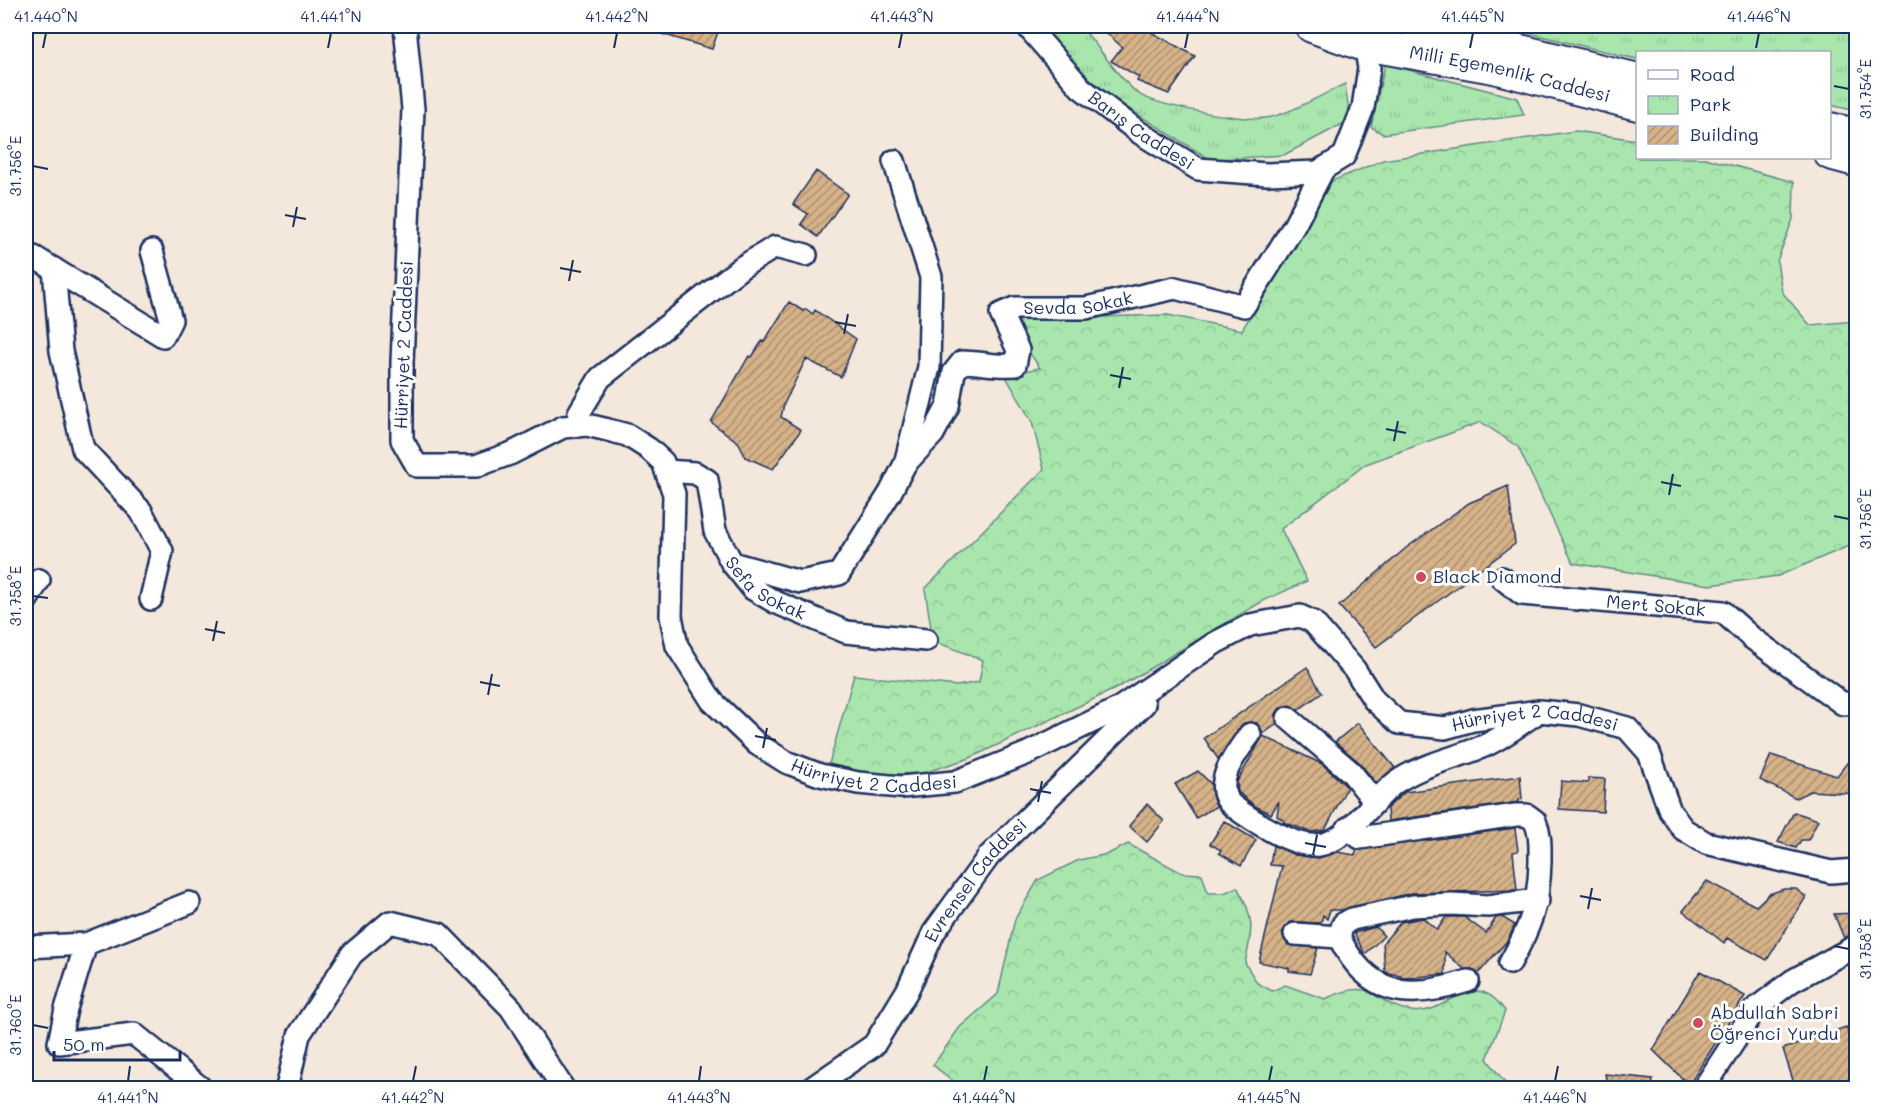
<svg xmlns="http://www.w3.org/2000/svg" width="1882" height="1114" viewBox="0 0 1882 1114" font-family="Mali,sans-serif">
	<defs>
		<pattern id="forest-crowns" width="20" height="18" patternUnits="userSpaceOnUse" patternTransform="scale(1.5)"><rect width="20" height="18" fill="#a8e6ad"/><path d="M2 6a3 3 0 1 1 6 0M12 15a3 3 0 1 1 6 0" fill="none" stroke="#90c697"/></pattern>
		<pattern id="park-tufts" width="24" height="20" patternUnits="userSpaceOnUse" patternTransform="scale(1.5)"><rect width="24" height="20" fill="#a8e6ad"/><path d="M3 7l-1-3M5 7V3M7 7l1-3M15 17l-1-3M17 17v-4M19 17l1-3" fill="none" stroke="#90c697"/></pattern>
		<pattern id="building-hatch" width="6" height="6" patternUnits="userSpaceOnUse" patternTransform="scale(1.5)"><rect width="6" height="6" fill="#d6b288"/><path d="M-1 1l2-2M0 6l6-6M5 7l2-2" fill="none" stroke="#ad9172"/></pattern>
	</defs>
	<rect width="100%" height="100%" fill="#f3e8db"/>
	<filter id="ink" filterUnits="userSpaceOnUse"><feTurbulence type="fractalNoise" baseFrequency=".0167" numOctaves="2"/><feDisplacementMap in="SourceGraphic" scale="12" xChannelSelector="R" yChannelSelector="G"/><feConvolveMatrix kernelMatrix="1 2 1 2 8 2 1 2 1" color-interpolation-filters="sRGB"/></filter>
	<g filter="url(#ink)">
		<path fill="url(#forest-crowns)" stroke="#628a86" stroke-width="1.5" d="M1575 131 1637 140 1638 158H1705L1794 182 1793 219 1777 261 1782 292 1810 325 1856 321V543L1778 576 1710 585 1573 563 1518 447 1481 422 1366 464 1281 529 1307 581 1263 601 1117 688 970 758 923 773 875 775 829 764 854 675 957 686 979 682 983 660 933 641 925 589 1044 469 1032 422 1005 375 1040 368 1012 327 1022 319 1168 315 1242 330 1332 181 1383 160Z
			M1128 844 1182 873 1202 874 1208 893H1224L1237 887C1255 917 1253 930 1245 963L1257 983 1272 991 1285 985 1325 999C1376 975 1369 1003 1411 1011 1446 1018 1473 963 1505 1011L1487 1059 1509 1088H962L933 1065 960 1027 998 994 1015 919 1038 880 1079 860 1108 854Z"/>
		<path fill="url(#park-tufts)" stroke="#628a86" stroke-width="1.5" d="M1038 26H1080C1100 47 1114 73 1136 92 1152 106 1243 121 1265 118 1286 116 1325 93 1345 84L1350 120 1284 155 1211 160 1121 104 1065 59Z
			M1499 26H1856V111L1830 105V52H1638L1637 59Z
			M1385 64 1517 98 1524 115 1383 134 1371 127Z"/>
		<path fill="url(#building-hatch)" stroke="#1b2f5e" stroke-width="1.5" d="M645 26H720L712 49 645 29Z
			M1099 26H1140L1195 56 1169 94 1137 81 1139 77 1111 61 1122 47Z
			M816 171 848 194 818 237 801 224 808 214 793 204Z
			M789 302 803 311 806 309 813 314 815 310 856 339 841 377 806 359 784 404 781 417 801 430 773 469 745 457 739 443 711 422 749 356 752 357 762 341 764 342Z
			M1508 486 1515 544 1376 647 1339 606 1406 548 1469 503Z
			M1307 667 1322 693 1298 710 1290 705 1279 709 1275 716 1277 724 1263 734 1257 723H1244L1218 759 1204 738Z
			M1358 723 1395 768 1376 783 1359 762 1335 742Z
			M1263 736 1322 764 1347 787 1325 830 1311 832 1283 822 1284 820 1277 816 1279 801 1271 814 1255 806 1238 792 1237 782Z
			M1857 750V794L1810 791 1796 798 1760 780 1771 755 1837 776Z
			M1198 771 1211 784 1217 806 1196 818 1175 784Z
			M1520 776 1522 799H1519V802L1388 821 1387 808 1405 792Z
			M1588 778 1605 779 1603 812 1559 809 1561 781 1588 783Z
			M1147 804 1164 821 1147 842 1129 826Z
			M1794 812 1818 820 1808 840H1801L1796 848 1778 842Z
			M1224 821 1256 840 1241 866 1219 853 1221 850 1210 844Z
			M1515 828 1518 851 1513 852 1517 890 1412 893 1342 910H1330L1327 919 1323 915 1321 923 1290 922 1282 933 1288 945 1318 948 1310 974 1289 971V968L1259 962 1282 866 1270 865 1273 845 1295 855 1319 858 1337 852 1355 855 1357 850Z
			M1707 881 1756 906 1769 894 1784 889H1796L1806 897 1767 960 1727 938 1724 943 1683 911Z
			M1857 913V933L1844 938 1834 914Z
			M1446 917H1464L1486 933 1496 918 1502 917 1515 925 1507 941 1478 974 1472 969H1464L1445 952V974L1408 978 1385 972 1383 943 1401 922 1423 918 1437 930Z
			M1376 927 1384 936 1365 954 1354 933Z
			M1700 971 1745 996 1689 1085 1653 1050Z
			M1846 1027 1857 1057V1074L1835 1089 1795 1087 1783 1049Z
			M1605 1074 1653 1079 1652 1089H1608Z"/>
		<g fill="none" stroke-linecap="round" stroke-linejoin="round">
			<g stroke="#1b2f5e" stroke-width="26">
				<g id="minor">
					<path id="s1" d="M405 26 413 109 402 362V440L417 466H476L512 453 563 427 587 425 608 430 627 435 649 449 663 462 674 494 671 616 677 646 712 701 757 744 786 762 820 775 858 783 901 787 955 782 1028 753 1118 709 1215 643 1250 625 1300 616 1313 622 1355 670 1374 700 1399 723 1445 728 1473 720 1539 711 1579 715 1627 728 1649 753 1670 811 1683 829 1706 843 1831 872 1856 870"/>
					<path id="s2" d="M1027 26 1081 88 1140 133 1198 169 1267 174 1318 172 1344 156 1363 108 1369 68 1365 44"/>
					<path d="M894 161 931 277 929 367 906 460"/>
					<path d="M26 259 34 257 163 336 171 320 152 251"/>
					<path d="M54 269 61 351 83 449 141 511 162 551 151 599"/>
					<path d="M578 426 579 413 600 378 742 267 775 247 806 255"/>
					<path id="s3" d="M666 471 695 473 707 480 715 531 732 563 753 589 775 602 846 632 926 640"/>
					<path id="s4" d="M732 563 800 582 839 574 890 493 905 464 933 434 948 406 954 372 962 362C980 362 996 367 1015 365L1018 350 1001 314 1015 308H1086L1175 288 1244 306 1294 226 1324 168"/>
					<path id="s5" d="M1502 578 1522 594 1723 612 1752 638 1843 704 1856 702"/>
					<path d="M26 601 39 580"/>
					<path d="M1288 718 1351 772 1374 801"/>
					<path d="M1250 734C1237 752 1209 786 1233 806 1251 820 1295 848 1319 845 1348 841 1371 801 1395 783 1422 764 1454 759 1484 746 1501 739 1518 725 1534 715"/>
					<path d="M1348 828 1360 838 1516 815H1527L1535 821C1541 835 1540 847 1540 862 1539 905 1530 927 1510 963"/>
					<path d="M1295 934 1339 937"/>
					<path d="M86 944 189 903"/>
					<path d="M26 947 86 944 66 1009 59 1043 134 1034 201 1088"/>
					<path d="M1468 981C1409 1000 1368 997 1339 937L1343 924 1352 919 1413 906 1451 904 1488 906 1538 900"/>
					<path d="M287 1088 299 1035 352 954 390 922 439 934 511 1008 563 1088"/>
					<path id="s6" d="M812 1088 874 1045 907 991 934 932 989 856 1144 704"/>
					<path d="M1704 1088 1755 1009 1792 981 1856 946"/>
				</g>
			</g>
			<g stroke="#1b2f5e" stroke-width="36">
				<g id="highway">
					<path id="s7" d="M1312 26 1359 43 1494 67 1638 104"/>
					<path d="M1418 26 1638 80"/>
					<path d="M1830 129 1856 135"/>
					<path d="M1830 153 1856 160"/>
				</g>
			</g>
			<use href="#minor" stroke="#fff" stroke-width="21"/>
			<use href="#highway" stroke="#fff" stroke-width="32"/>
		</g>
	</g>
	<path fill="none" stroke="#1b2f5e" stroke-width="2" d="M43 48 46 33M328 48 331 33M614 48 617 33M899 48 902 33M1185 48 1188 33M1470 48 1473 33M1756 48 1759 33M1834 86 1849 89M33 166 48 169M285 215 306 219M293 227 297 207M560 268 581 272M569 281 573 260M835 322 856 326M844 334 848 314M1110 375 1131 379M1119 388 1123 367M1386 429 1406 433M1394 441 1398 421M1661 482 1681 486M1669 495 1673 474M1834 516 1849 519M33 596 48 598M205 629 225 633M213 641 217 621M480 682 500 686M488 695 492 674M755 736 776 740M763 748 767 728M1030 789 1051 793M1038 802 1042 781M1305 843 1326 847M1313 855 1317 835M1580 896 1601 900M1588 909 1592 888M1834 946 1849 949M33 1025 48 1028M128 1081 130 1066M413 1081 416 1066M699 1081 701 1066M984 1081 987 1066M1269 1081 1272 1066M1555 1081 1558 1066"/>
	<g fill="#d1495b" stroke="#fff" stroke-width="2">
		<circle cx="1421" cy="577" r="6"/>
		<circle cx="1698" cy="1023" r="6"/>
	</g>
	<g text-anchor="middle" stroke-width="6" stroke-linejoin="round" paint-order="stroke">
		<g font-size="18" fill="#1b2f5e" stroke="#fff">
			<text dy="6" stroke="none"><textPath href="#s7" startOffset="204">Milli Egemenlik Caddesi</textPath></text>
			<text dy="6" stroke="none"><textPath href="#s2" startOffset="156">Barış Caddesi</textPath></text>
			<text dy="6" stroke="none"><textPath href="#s4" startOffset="546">Sevda Sokak</textPath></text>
			<text transform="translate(404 345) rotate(-88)" y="6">Hürriyet 2 Caddesi</text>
			<text dy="6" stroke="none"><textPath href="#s3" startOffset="174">Sefa Sokak</textPath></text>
			<text dy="6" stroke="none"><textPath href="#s5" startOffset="160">Mert Sokak</textPath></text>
			<text dy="6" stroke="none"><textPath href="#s1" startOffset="1902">Hürriyet 2 Caddesi</textPath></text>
			<text dy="6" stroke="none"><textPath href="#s1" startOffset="1148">Hürriyet 2 Caddesi</textPath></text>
			<text dy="6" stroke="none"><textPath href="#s6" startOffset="270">Evrensel Caddesi</textPath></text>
		</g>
		<g font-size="18" fill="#1b2f5e" stroke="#fff" text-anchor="start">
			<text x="1433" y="583">Black Diamond</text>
			<text x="1710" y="1019">Abdullah Sabri<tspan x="1710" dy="21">Öğrenci Yurdu</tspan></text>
		</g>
	</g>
	<rect width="1882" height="1114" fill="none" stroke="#fff" stroke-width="66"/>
	<rect x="1636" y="51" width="195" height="108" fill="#ffffff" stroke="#a4acbf" stroke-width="1.5"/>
	<rect x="1648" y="70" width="30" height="9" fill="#ffffff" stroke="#a4acbf" stroke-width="1.5"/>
	<text x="1690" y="81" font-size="18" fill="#1b2f5e">Road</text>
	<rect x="1648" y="96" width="30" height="18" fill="url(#park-tufts)" stroke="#a4acbf" stroke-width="1.5"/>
	<text x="1690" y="111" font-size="18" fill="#1b2f5e">Park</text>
	<rect x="1648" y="126" width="30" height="18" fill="url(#building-hatch)" stroke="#a4acbf" stroke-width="1.5"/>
	<text x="1690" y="141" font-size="18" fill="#1b2f5e">Building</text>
	<path d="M54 1051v9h126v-9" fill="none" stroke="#1b2f5e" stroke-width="3"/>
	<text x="63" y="1051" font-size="18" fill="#1b2f5e" stroke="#ffffff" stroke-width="4.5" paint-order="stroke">50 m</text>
	<rect x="33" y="33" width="1816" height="1048" fill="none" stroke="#1b2f5e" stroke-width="2"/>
	<g font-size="15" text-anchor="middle" fill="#1b2f5e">
		<text x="46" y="22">41.440°N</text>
		<text x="331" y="22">41.441°N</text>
		<text x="617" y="22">41.442°N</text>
		<text x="902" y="22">41.443°N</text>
		<text x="1188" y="22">41.444°N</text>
		<text x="1473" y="22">41.445°N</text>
		<text x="1759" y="22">41.446°N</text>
		<text transform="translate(1866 89) rotate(-90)" y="5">31.754°E</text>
		<text transform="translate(16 166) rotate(-90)" y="5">31.756°E</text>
		<text transform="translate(1866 519) rotate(-90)" y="5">31.756°E</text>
		<text transform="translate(16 596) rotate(-90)" y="5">31.758°E</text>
		<text transform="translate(1866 949) rotate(-90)" y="5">31.758°E</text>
		<text transform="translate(16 1025) rotate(-90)" y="5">31.760°E</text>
		<text x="128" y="1103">41.441°N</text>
		<text x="413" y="1103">41.442°N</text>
		<text x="699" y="1103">41.443°N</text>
		<text x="984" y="1103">41.444°N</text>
		<text x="1269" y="1103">41.445°N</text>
		<text x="1555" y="1103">41.446°N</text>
	</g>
</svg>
